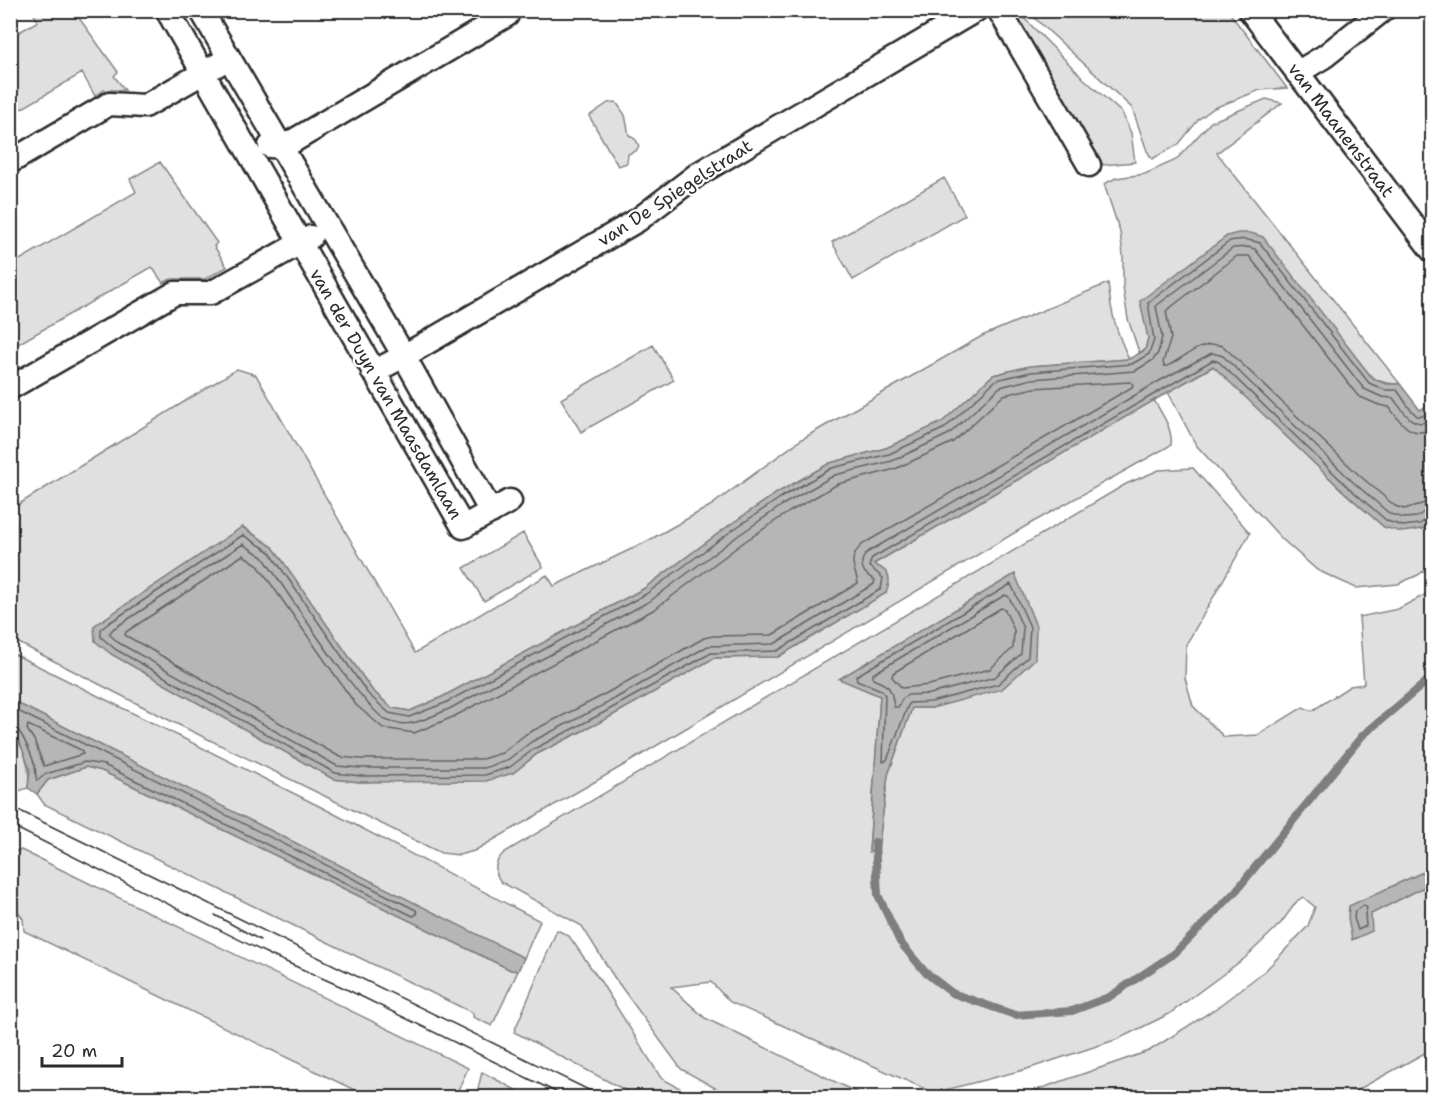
<svg xmlns="http://www.w3.org/2000/svg" width="1443" height="1108" viewBox="0 0 1443 1108" font-family="'Shantell Sans',sans-serif">
	<rect width="100%" height="100%" fill="#fff"/>
	<filter id="ink" filterUnits="userSpaceOnUse"><feTurbulence type="fractalNoise" baseFrequency=".0167" numOctaves="2"/><feDisplacementMap in="SourceGraphic" scale="12" xChannelSelector="R" yChannelSelector="G"/><feConvolveMatrix kernelMatrix="1 2 1 2 8 2 1 2 1" color-interpolation-filters="sRGB"/></filter>
	<g filter="url(#ink)">
		<path fill="#e0e0e0" stroke="#868686" stroke-width="1.5" fill-rule="evenodd" d="M32 11H74L118 72 114 76 125 90H104L95 96 82 73 11 115V37L38 21Z
			M1027 11H1228L1287 88 1260 90 1214 108 1199 119 1178 145 1152 159 1147 151 1132 108Z
			M1011 12 1019 13 1083 78 1122 113 1131 133 1135 162 1103 165Z
			M1266 99 1282 103 1217 153 1400 384C1378 384 1373 379 1359 363L1148 338 1145 350 1139 352 1128 319 1123 288V255L1120 232 1104 184 1116 178 1145 174 1176 160 1211 122Z
			M616 102 625 115 629 135 636 140 639 146 636 151 628 154 627 163 618 166 589 116 608 103Z
			M160 162 217 243 214 246 227 267 205 279H171L163 283 152 267 11 348V265L136 192 130 179Z
			M944 178 965 215 853 280 832 242Z
			M1108 283C1111 314 1116 331 1129 359L1030 366 993 375 943 422 886 448 830 463 777 493 731 524 643 589 442 697 410 711 392 708 372 690 273 547 243 527 94 626 111 654 333 779 360 782 513 773 537 754 606 719 714 658 778 657 886 593 872 565 1154 400C1162 414 1173 429 1171 445L1026 526 624 765 474 851 459 855 441 853 173 722 11 639V509L237 369 256 375 415 653 547 575 554 586 644 543 710 506 802 439 982 336Z
			M653 345 674 380 581 432 561 399Z
			M1214 366 1344 492 1384 527 1422 529 1432 522V565L1418 575 1398 584 1356 588 1317 570 1282 539 1196 445 1168 392Z
			M1193 468 1250 533 1186 645 1185 678 1193 706 1224 737 1258 735 1303 707 1312 711 1350 686 1364 684 1359 617 1398 609 1432 591V868L1350 906 1371 914 1432 883V1049L1345 1097H1016L1149 1051 1215 1009 1266 970 1308 926 1315 907 1303 897 1297 901 1281 923 1245 958 1169 1014 1118 1039 1027 1069 934 1093 730 1002 711 982 671 987 705 1018 866 1097 733 1098 681 1069 614 977 582 926 501 882C493 871 494 861 505 852L1126 484 1159 470ZM1015 574 932 708H912L888 775 878 850 869 851 880 696 840 679Z
			M523 533 543 567 484 601 464 568Z
			M10 652 321 807 540 921 524 958 11 700Z
			M10 728C24 749 31 763 28 788L19 791 11 786Z
			M86 767 102 771 511 970 518 971 492 1026 473 1017V1013L44 804 37 794 48 780Z
			M21 850 468 1068 455 1097H369L24 931 23 919 11 900 10 852Z
			M557 930 569 936 601 982 661 1078 696 1097H638L514 1032Z
			M482 1072 529 1097H476Z"/>
		<path fill="#b6b6b6" stroke="#7e7e7e" stroke-width="1.5" d="M1238 233H1251L1263 237 1373 379 1387 384H1400L1420 410 1432 402V522L1422 529 1402 532 1384 527 1344 492 1213 366 873 564C888 570 893 576 886 593L778 657 714 658 606 719 537 754 513 773 486 781 360 782 333 779 111 654 95 641 94 626 242 527 273 547 372 690 392 708 410 711 442 697 643 589 731 524 777 493 830 463 886 448 942 422 993 375 1030 366 1129 359 1145 350 1148 338 1140 301 1227 236Z
			M1015 574 1036 626 1035 659 1002 689 932 708H912L888 775 878 850 869 852 880 696 839 679Z
			M11 700 524 958 518 971 511 970 102 771 86 767 48 780 37 794 28 788 30 770 21 745 11 728Z
			M1432 868V883L1371 914 1372 931 1352 940 1348 918 1349 906Z"/>
		<g fill="none" stroke-linecap="round" stroke-linejoin="round">
			<path stroke="#636363" stroke-width="1.5" d="M1130 382 1133 384 1132 387 863 544C846 559 855 567 858 583L772 635 713 636 704 638 596 699 526 734 502 753 482 759H361L340 757 125 635 126 632 243 555 257 564 356 705 383 728 414 733 453 717 655 609 744 542 789 512 838 484 895 469 953 442 1004 395 1034 388Z
				M1432 409 1423 416H1417L1410 409 1397 390H1385L1369 383 1260 243C1249 239 1240 238 1230 241L1148 303 1154 340 1149 354 1132 364 1031 372 996 380 945 428 889 454 832 468 780 498 734 529 646 594 445 703 409 717 389 713 368 694 269 551 243 535 109 623 101 629V637L115 649 335 773 361 776 485 775 510 767 534 749 603 713 711 653 777 651 881 589 883 578 869 566 872 558 1213 360 1219 362 1348 487 1387 521 1403 526 1420 524 1428 518 1432 517
				M1432 418C1414 432 1404 412 1393 398L1382 397 1364 389 1255 249 1248 247 1233 248 1156 306 1162 337 1158 353 1153 360 1135 371 1032 379 1000 387 949 434 892 461 835 475 784 504 739 535 650 601 449 709C428 718 410 729 388 721 364 712 283 585 263 557L243 544 113 629 109 634 119 643 337 766 361 768H484L506 761 531 742 600 707 708 646 774 644 874 584 875 580C862 574 857 562 868 552L1161 380 1212 353 1223 356 1353 482 1390 514 1404 518 1417 517 1425 511 1432 510
				M1432 429C1411 439 1400 422 1389 407L1379 405 1358 396 1249 256H1237L1166 311 1171 338 1163 362 1164 366H1168C1184 357 1204 339 1223 346L1359 475 1395 506 1404 509 1432 501
				M1011 584 1030 627 1028 657 998 684 931 702 909 703 887 760 883 762 885 695 881 690 857 680 856 676Z
				M1005 595 1009 597 1023 628 1021 654 995 677 930 694 908 695 902 699 898 707H894C891 688 892 687 873 679V674Z
				M1001 608 1005 610 1014 630 1013 648 990 669 929 685 902 688 892 677 893 673Z
				M10 707 416 910 417 914 413 916 104 765 85 762 46 774 37 781C35 776 36 772 35 766 31 752 25 740 17 728L10 726
				M28 725 81 750 83 754 44 766 34 740 27 729Z
				M1364 905 1367 908 1365 914 1366 926 1358 930 1354 918 1355 911Z"/>
			<path stroke="#7e7e7e" stroke-width="8" d="M875 842 878 895 900 942 926 973 952 993 1015 1015 1072 1011 1109 997 1175 953 1235 892 1362 736 1432 677"/>
			<g stroke="#2b2b2b" stroke-width="27">
				<path id="minor" d="M167 10 463 527 510 501
					M201 10 404 356 491 512
					M999 10 1089 165
					M1250 10 1432 250
					M1297 73 1325 56 1383 10
					M270 146 283 147 507 15
					M10 162 109 104 145 106 217 65
					M373 372 404 356 638 220 698 174 976 10
					M10 388 175 293H211L311 237"/>
			</g>
			<use href="#minor" stroke="#fff" stroke-width="22"/>
			<path stroke="#2b2b2b" stroke-width="1.5" d="M10 806 605 1098
				M10 825 268 954 342 987 568 1098
				M215 915 260 940"/>
		</g>
	</g>
	<g text-anchor="middle" stroke-width="4.5" stroke-linejoin="round" paint-order="stroke">
		<g font-size="18" fill="#2b2b2b" stroke="#fff">
			<text transform="translate(1341 130) rotate(53)" y="6">van Maanenstraat</text>
			<text transform="translate(675 193) rotate(-33)" y="6">van De Spiegelstraat</text>
			<text transform="translate(386 394) rotate(60)" y="6">van der Duyn van Maasdamlaan</text>
		</g>
	</g>
	<rect width="1443" height="1108" fill="none" stroke="#fff" stroke-width="36"/>
	<rect x="18" y="18" width="1407" height="1072" fill="none" stroke="#2b2b2b" stroke-width="2" filter="url(#ink)"/>
	<path d="M42 1057v9h80v-9" fill="none" stroke="#2b2b2b" stroke-width="3"/>
	<text x="51" y="1057" font-size="18" fill="#2b2b2b" stroke="#ffffff" stroke-width="4.5" paint-order="stroke">20 m</text>
</svg>
